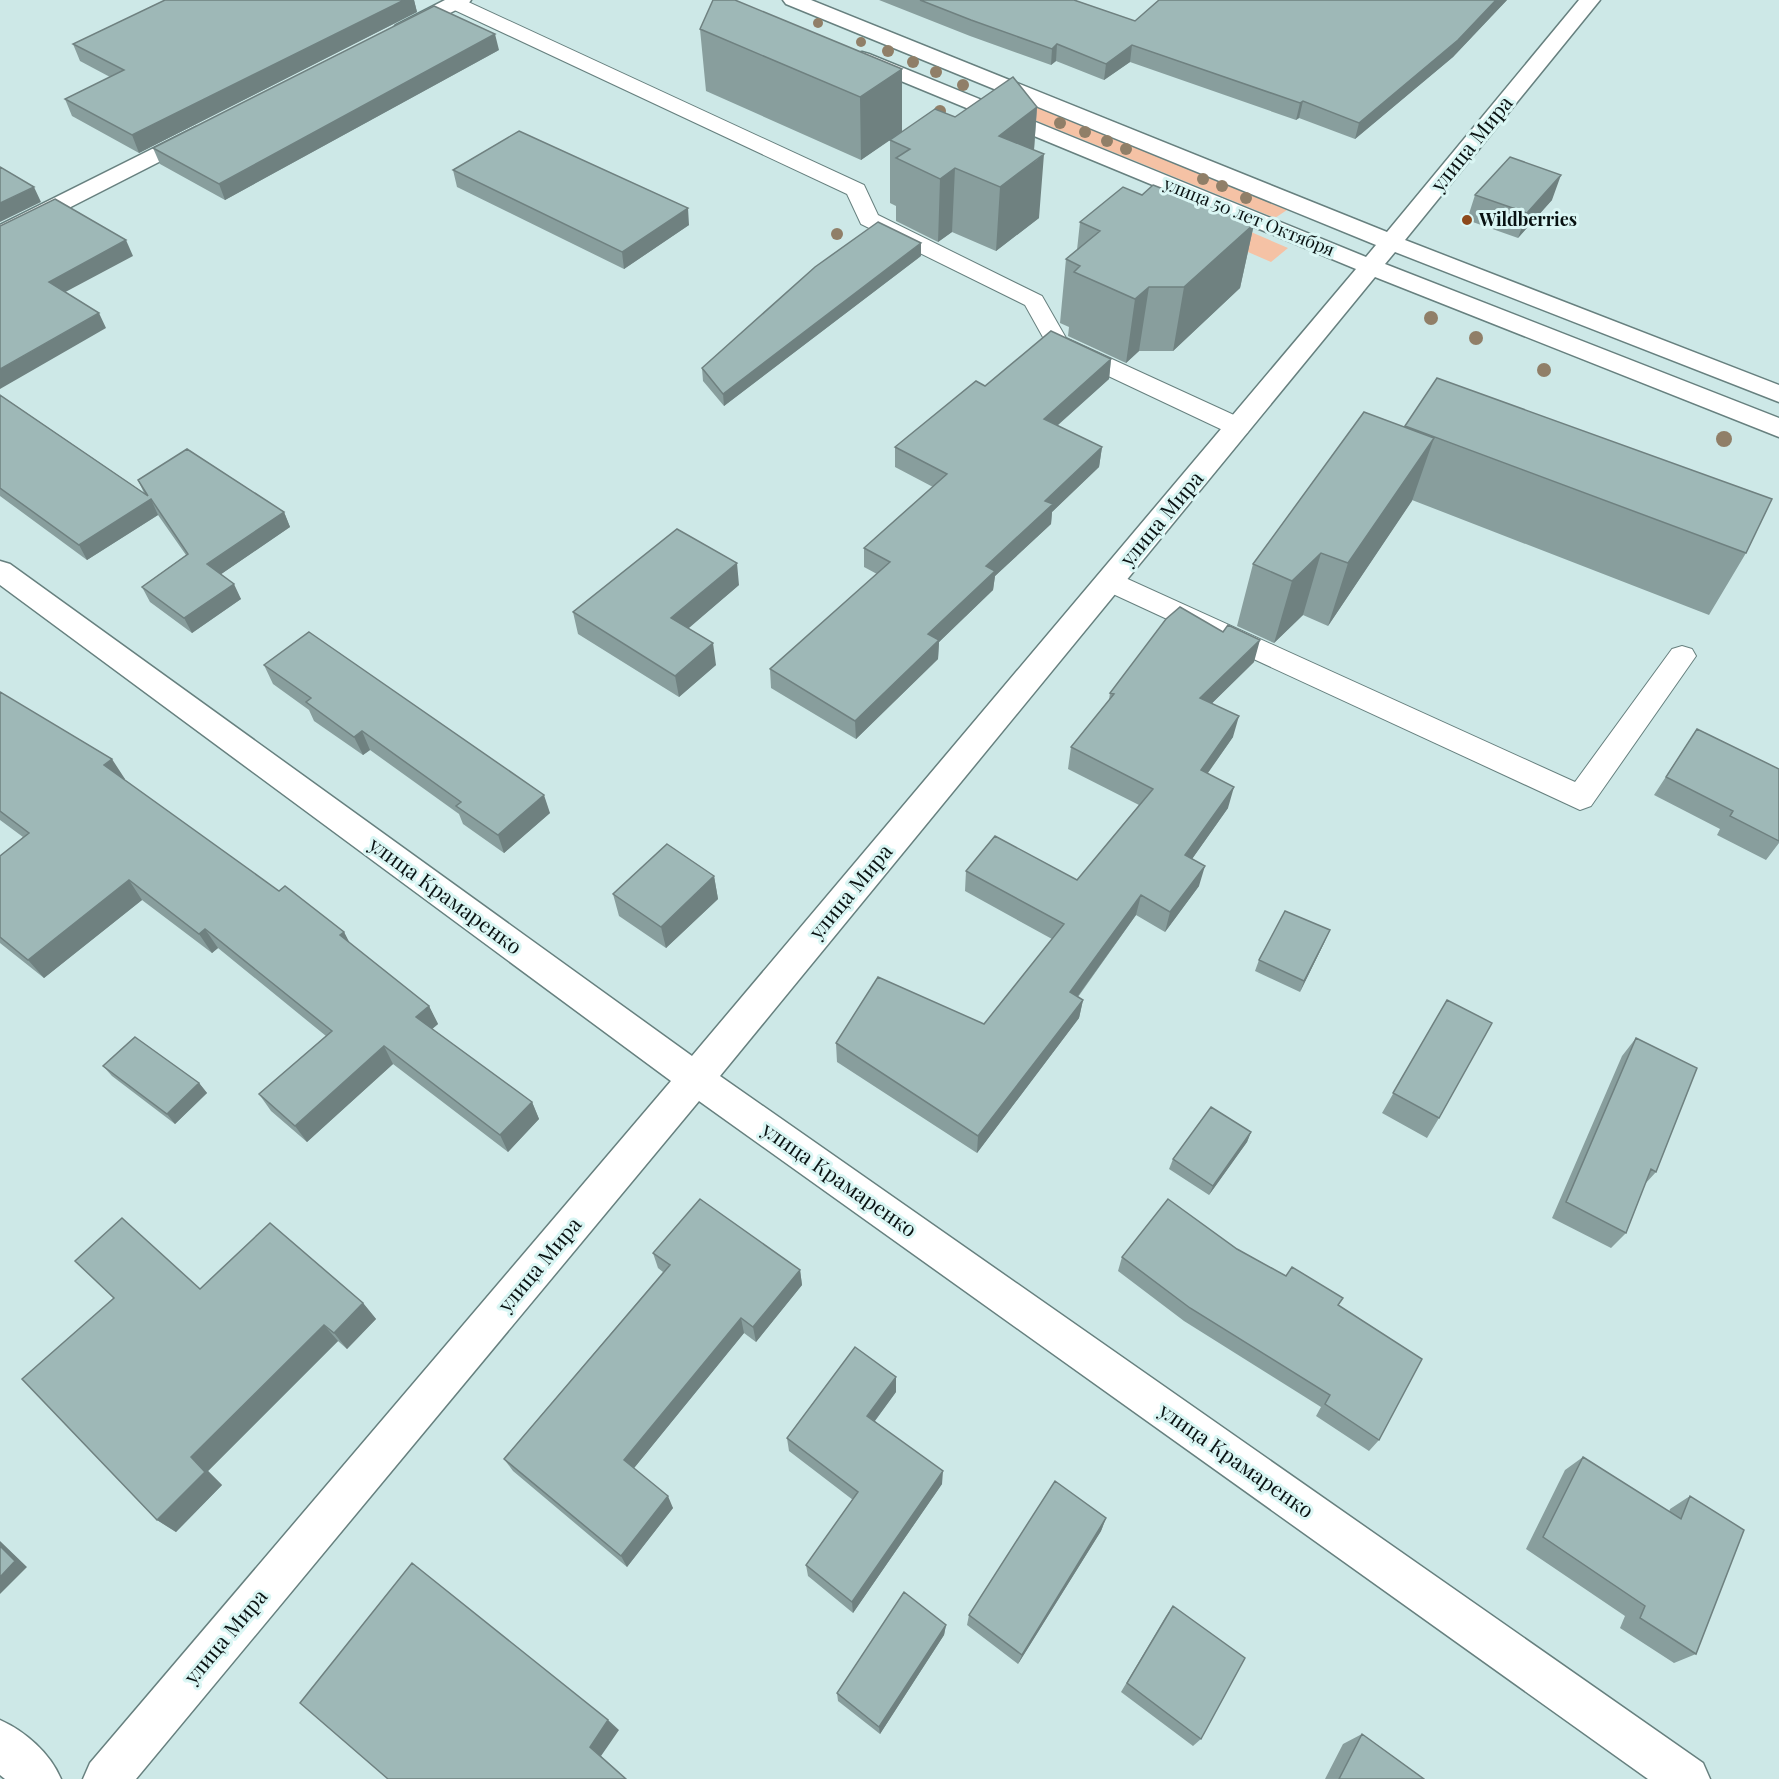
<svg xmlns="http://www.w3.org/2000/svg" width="1779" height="1779" viewBox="0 0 1779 1779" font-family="'Playfair Display',serif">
	<rect width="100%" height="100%" fill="#cde8e7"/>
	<path fill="#f5c2a5" d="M1028 103 1287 210 1275 218 1015 112Z
		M1216 217 1288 248 1271 262 1186 225Z"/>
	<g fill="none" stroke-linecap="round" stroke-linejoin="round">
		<g stroke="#67807f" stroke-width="2">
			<path id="service" d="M448 0H464L864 185 878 215 1042 296 1066 338 1247 421 1251 427 1247 433 1238 435 1229 433 1049 348 1025 305 861 224 847 194 448 7 445 3Z
				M1110 571 1575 782 1672 649 1682 646 1692 649 1696 656 1591 806 1580 810 1100 588 1096 581 1100 574Z"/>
		</g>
		<g stroke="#67807f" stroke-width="3">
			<path id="minor" d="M445 0H471L468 4 410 33H396L393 29 396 25Z
				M783 0H811L1387 232 1579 0H1600L1405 240 1779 385V402L1395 252 1385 264 1779 418V437L1375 277 720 1076 1703 1763 1710 1779H1648L699 1101 136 1779H83L90 1763 671 1081 0 585V561L10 564 692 1056 1356 269 855 62 852 58 855 54 862 52 869 54 1366 257 1376 245 786 4Z
				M196 127 204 129 207 134 204 139 8 239 0 241V225Z
				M0 1720C25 1731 50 1753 61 1779H5L0 1775Z"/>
		</g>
		<use href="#service" fill="#fff" fill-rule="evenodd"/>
		<use href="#minor" fill="#fff" fill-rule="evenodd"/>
	</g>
	<g fill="#907f68">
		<circle cx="818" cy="23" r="5"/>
		<circle cx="861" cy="42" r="5"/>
		<circle cx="888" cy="51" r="6"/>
		<circle cx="913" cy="62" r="6"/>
		<circle cx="936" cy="72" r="6"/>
		<circle cx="963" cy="85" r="6"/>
		<circle cx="940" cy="111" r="6"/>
		<circle cx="1060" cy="123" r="6"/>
		<circle cx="1085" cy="132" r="6"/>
		<circle cx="1107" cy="141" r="6"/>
		<circle cx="1126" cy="149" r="6"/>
		<circle cx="1203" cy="179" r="6"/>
		<circle cx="1222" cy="186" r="6"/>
		<circle cx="1246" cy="198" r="6"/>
		<circle cx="837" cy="234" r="6"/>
		<circle cx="1431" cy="318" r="7"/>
		<circle cx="1476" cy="338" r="7"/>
		<circle cx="1544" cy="370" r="7"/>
		<circle cx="1724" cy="439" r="8"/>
	</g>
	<path fill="#889e9d" d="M165 0H414L417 12 139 153 72 116 65 99 110 77 80 61 73 44Z
		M879 0H1074L1135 21 1159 0H1507L1453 57 1355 139 1299 118 1296 120 1130 62 1104 80 1056 61 1051 65 970 36Z
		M700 29 902 69V132L955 117 1037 107 1034 150 1039 218 996 251 952 232 938 242 896 221V206L890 203V140L892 138 861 160 706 91Z
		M499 50 225 200 160 164 153 148Z
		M453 170 689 225 624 269 457 187Z
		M1142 195 1254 224 1240 288 1173 351H1139L1126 363 1068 336 1069 327 1060 323 1066 259 1077 250 1080 222Z
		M1475 195 1552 200 1518 238 1467 220Z
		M921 256 724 406 703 381 702 368Z
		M1111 359 1109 379 1057 426 1102 447 1099 467 1052 512 1051 524 995 576 993 590 939 642 938 659 856 739 771 688 770 669 877 574 864 567V548L933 487 895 467V447L985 386Z
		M0 395 144 493 138 480 284 512 290 527 221 574 241 599 192 633 150 602 142 587 186 555 158 515 87 560 0 496Z
		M1405 426 1746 553 1709 615 1412 500 1328 626 1303 615 1274 643 1237 626 1253 564Z
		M739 585 688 628 716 665 679 697 578 634 573 612Z
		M1254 662 1212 703 1233 737 1208 773 1228 808 1192 859 1199 886 1165 932 1136 915 1078 997 1083 1000 1079 1018 977 1153 837 1062 836 1043 984 1024 1052 939 965 891 966 871 1077 880 1139 805 1068 769 1071 747 1109 700 1110 693Z
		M264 665 550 813 504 853 463 824 459 814 370 750 363 755 314 721 309 710 273 684Z
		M0 692 125 779 124 780 279 891 344 932 349 943 429 1006 438 1024 432 1029 532 1102 539 1119 508 1152 393 1064 307 1142 271 1111 259 1094 326 1036 218 948 212 953 142 900 44 978 0 943V856L23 837 0 820Z
		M1697 729 1779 769V843L1766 860 1717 835 1720 829 1654 795Z
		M714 876 718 899 666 948 619 916 613 894Z
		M1325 941 1300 992 1255 971 1259 960Z
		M1447 1000 1439 1118 1427 1138 1382 1113Z
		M1636 1038 1656 1172 1645 1184 1626 1233 1611 1248 1552 1218 1622 1056Z
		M103 1066 199 1083 207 1093 175 1124 112 1076Z
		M1251 1132 1247 1142 1209 1195 1169 1169 1173 1159Z
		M1237 1249 1338 1305 1379 1440 1369 1451 1316 1416 1321 1407 1184 1321 1118 1271 1122 1257Z
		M653 1253 800 1270 802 1285 756 1342 744 1333 634 1468 673 1508 627 1567 513 1471 504 1459 663 1272 658 1268Z
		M200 1289 363 1303 376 1319 347 1349 338 1341 208 1471 222 1485 176 1532 157 1520Z
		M896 1392 875 1421 942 1484 853 1613 808 1576 806 1565 853 1500 789 1451 787 1438Z
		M1583 1457 1669 1512 1670 1509 1690 1496 1696 1654 1674 1663 1620 1628 1625 1616 1526 1549 1565 1470Z
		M1106 1518 1101 1531 1018 1664 967 1625 969 1615Z
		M1173 1606 1201 1739 1193 1746 1121 1692 1166 1616Z
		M946 1625 944 1635 880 1734 838 1701 837 1693Z
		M1362 1734 1424 1779H1325L1343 1744Z"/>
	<path fill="#6f8180" d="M401 0H414L417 12 139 153 132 135Z
		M1496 0H1507L1453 57 1355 139 1359 123Z
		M495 34 499 50 225 200 219 184Z
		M1057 44 1056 61 1051 65 1052 49Z
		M1132 45 1130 62 1104 80 1106 64Z
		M902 69V132L861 160 860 97Z
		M1303 101 1299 118 1296 120 1300 103Z
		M1037 107 1033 163 1044 154 1039 218 996 251 1000 187 999 136Z
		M955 168 952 232 938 242 940 179Z
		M1561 175 1552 200 1518 238 1527 213Z
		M34 187 41 202 0 222V203Z
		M688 208 689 225 624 269 622 252Z
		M1254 224 1240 288 1173 351 1184 287Z
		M126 240 133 256 56 297 49 282Z
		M921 243V256L724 406 723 394Z
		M1149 287 1139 351 1126 363 1135 299Z
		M99 313 106 328 0 389V369Z
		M1111 359 1109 379 1042 439 1044 419Z
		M1434 438 1412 501 1328 626 1348 563Z
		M1102 447 1099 467 1052 512 1051 524 995 576 993 590 939 642 938 659 856 739 855 721 928 634 986 566 1045 501Z
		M151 499 158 515 87 560 79 545Z
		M284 512 290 527 214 579 207 564Z
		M1321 553 1303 615 1274 643 1292 581Z
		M737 563 739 585 675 640 671 618Z
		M234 584 241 599 192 633 184 618Z
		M1260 640 1254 662 1195 720 1200 698Z
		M713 643 716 665 679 697 675 676Z
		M1239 716 1233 737 1195 791 1201 770Z
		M362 731 370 750 363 755 354 737Z
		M112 759 125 779 117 786 104 765Z
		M1234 787 1228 808 1180 876 1185 855Z
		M544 795 550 813 504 853 498 835Z
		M1205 866 1199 886 1165 932 1170 912Z
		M714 876 718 899 666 948 661 927Z
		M129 880 142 900 44 978 28 960Z
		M1141 895 1136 915 1067 1011 1070 992Z
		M205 929 218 948 212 953 199 934Z
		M1330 930 1325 941 1300 992 1304 981Z
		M344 932 354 951 340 935Z
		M1083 1000 1079 1018 977 1153 978 1136Z
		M429 1006 438 1024 425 1035 416 1017Z
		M384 1046 393 1064 307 1142 295 1126Z
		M199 1083 207 1093 175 1124 167 1114Z
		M532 1102 539 1119 508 1152 500 1135Z
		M1251 1132 1247 1142 1209 1195 1213 1186Z
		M800 1270 802 1285 756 1342 753 1327Z
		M363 1303 376 1319 347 1349 334 1333Z
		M741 1318 744 1333 630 1473 624 1460Z
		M324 1325 338 1341 208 1471 222 1485 176 1532 157 1520 191 1457Z
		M896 1377V1392L868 1430 867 1416Z
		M943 1471 942 1484 853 1613 852 1602Z
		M668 1496 673 1508 627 1567 621 1556Z
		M1106 1518 1101 1531 1018 1664 1022 1655Z
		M0 1541 27 1567 0 1594Z
		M946 1625 944 1635 880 1734 879 1727Z
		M608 1720 619 1730 601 1756 627 1779 590 1747Z"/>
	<path fill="#9eb8b7" stroke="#6f8180" stroke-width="1.5" d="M165 0H404L132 135 65 99 124 70 73 44Z
		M713 0H735L902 69 860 97 700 29Z
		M920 0H1074L1135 21 1159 0H1496L1458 40 1359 123 1303 101 1300 103 1132 45 1106 64 1057 44 1052 49 971 20Z
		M434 6 495 34 219 184 153 148Z
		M1013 77 1037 107 999 136 1044 154 1000 187 955 168 940 179 896 158 910 149 890 140 935 109 955 117Z
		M519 131 688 208 622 252 453 170Z
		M1510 157 1561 175 1527 213 1475 195Z
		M0 167 34 187 0 203Z
		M1153 185 1254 224 1184 287H1149L1135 299 1074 272 1080 266 1066 259 1100 231 1080 222 1123 187 1142 195Z
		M55 199 126 240 49 282 99 313 0 369V226Z
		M878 222 921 243 723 394 702 368 815 267Z
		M1051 331 1111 359 1044 419 1102 447 1045 501 1053 504 986 566 995 571 928 634 939 640 855 721 770 669 890 562 864 548 947 474 895 447 976 381 985 386Z
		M1437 378 1772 499 1746 553 1405 426Z
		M0 395 148 496 138 480 187 449 284 512 207 564 234 584 184 618 142 587 188 554 151 499 79 545 0 488Z
		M1364 412 1434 438 1348 563 1321 553 1292 581 1253 564Z
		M677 529 737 563 671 618 713 643 675 676 573 612Z
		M1180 607 1223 632 1228 625 1260 640 1200 698 1239 716 1201 770 1234 787 1185 855 1205 866 1170 912 1141 895 1070 992 1083 1000 978 1136 836 1043 878 977 984 1024 1064 924 966 871 995 836 1077 880 1153 789 1071 747 1114 694 1110 693 1166 619Z
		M309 632 544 795 498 835 456 806 461 802 362 731 354 737 306 702 311 698 264 665Z
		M0 692 112 759 104 765 279 891 285 886 344 932 340 935 429 1006 416 1017 532 1102 500 1135 384 1046 295 1126 259 1094 332 1031 205 929 199 934 129 880 28 960 0 937V856L29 833 0 811Z
		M1697 729 1779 769V841L1730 816 1733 811 1666 777Z
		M667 844 714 876 661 927 613 894Z
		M1285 911 1330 930 1304 981 1259 960Z
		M1447 1000 1492 1023 1439 1118 1393 1093Z
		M135 1037 199 1083 167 1114 103 1066Z
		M1636 1038 1697 1068 1656 1172 1651 1169 1626 1233 1566 1202Z
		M1211 1107 1251 1132 1213 1186 1173 1159Z
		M700 1199 800 1270 753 1327 741 1318 624 1460 668 1496 621 1556 504 1459 670 1265 653 1253Z
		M1168 1199 1237 1249 1286 1276 1292 1267 1343 1298 1338 1305 1422 1359 1379 1440 1325 1404 1330 1395 1190 1308 1122 1257Z
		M122 1218 200 1289 270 1223 363 1303 334 1333 324 1325 191 1457 205 1472 157 1520 22 1379 114 1298 75 1261Z
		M855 1347 896 1377 867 1416 943 1471 852 1602 806 1565 858 1492 787 1438Z
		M1583 1457 1681 1519 1690 1496 1744 1530 1696 1654 1640 1618 1645 1606 1543 1537Z
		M1055 1481 1106 1518 1022 1655 969 1615Z
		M0 1546 15 1561 0 1577Z
		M412 1563 608 1720 590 1747 626 1779H388L300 1703Z
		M904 1592 946 1625 879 1727 837 1693Z
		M1173 1606 1245 1658 1201 1739 1127 1683Z
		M1362 1734 1424 1779H1339Z"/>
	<circle fill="#8d491c" stroke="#daf6f4" stroke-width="2" cx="1467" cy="220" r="6"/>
	<g text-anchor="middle" stroke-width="6" stroke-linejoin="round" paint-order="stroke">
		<g font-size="18" fill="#091212" stroke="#daf6f4">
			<text transform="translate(1249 217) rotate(22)" y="6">улица 50 лет Октября</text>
		</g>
		<g font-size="18" font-weight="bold" fill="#091212" stroke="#daf6f4" text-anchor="start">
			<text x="1479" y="226">Wildberries</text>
		</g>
		<g font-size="21" fill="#091212" stroke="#daf6f4">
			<text transform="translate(1472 144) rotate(-51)" y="7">улица Мира</text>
			<text transform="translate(1162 519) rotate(-50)" y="7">улица Мира</text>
			<text transform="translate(851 892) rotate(-50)" y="7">улица Мира</text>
			<text transform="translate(445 896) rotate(36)" y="7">улица Крамаренко</text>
			<text transform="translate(839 1180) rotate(35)" y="7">улица Крамаренко</text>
			<text transform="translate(540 1265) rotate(-50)" y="7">улица Мира</text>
			<text transform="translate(1236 1461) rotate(35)" y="7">улица Крамаренко</text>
			<text transform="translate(226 1637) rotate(-50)" y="7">улица Мира</text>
		</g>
	</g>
</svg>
